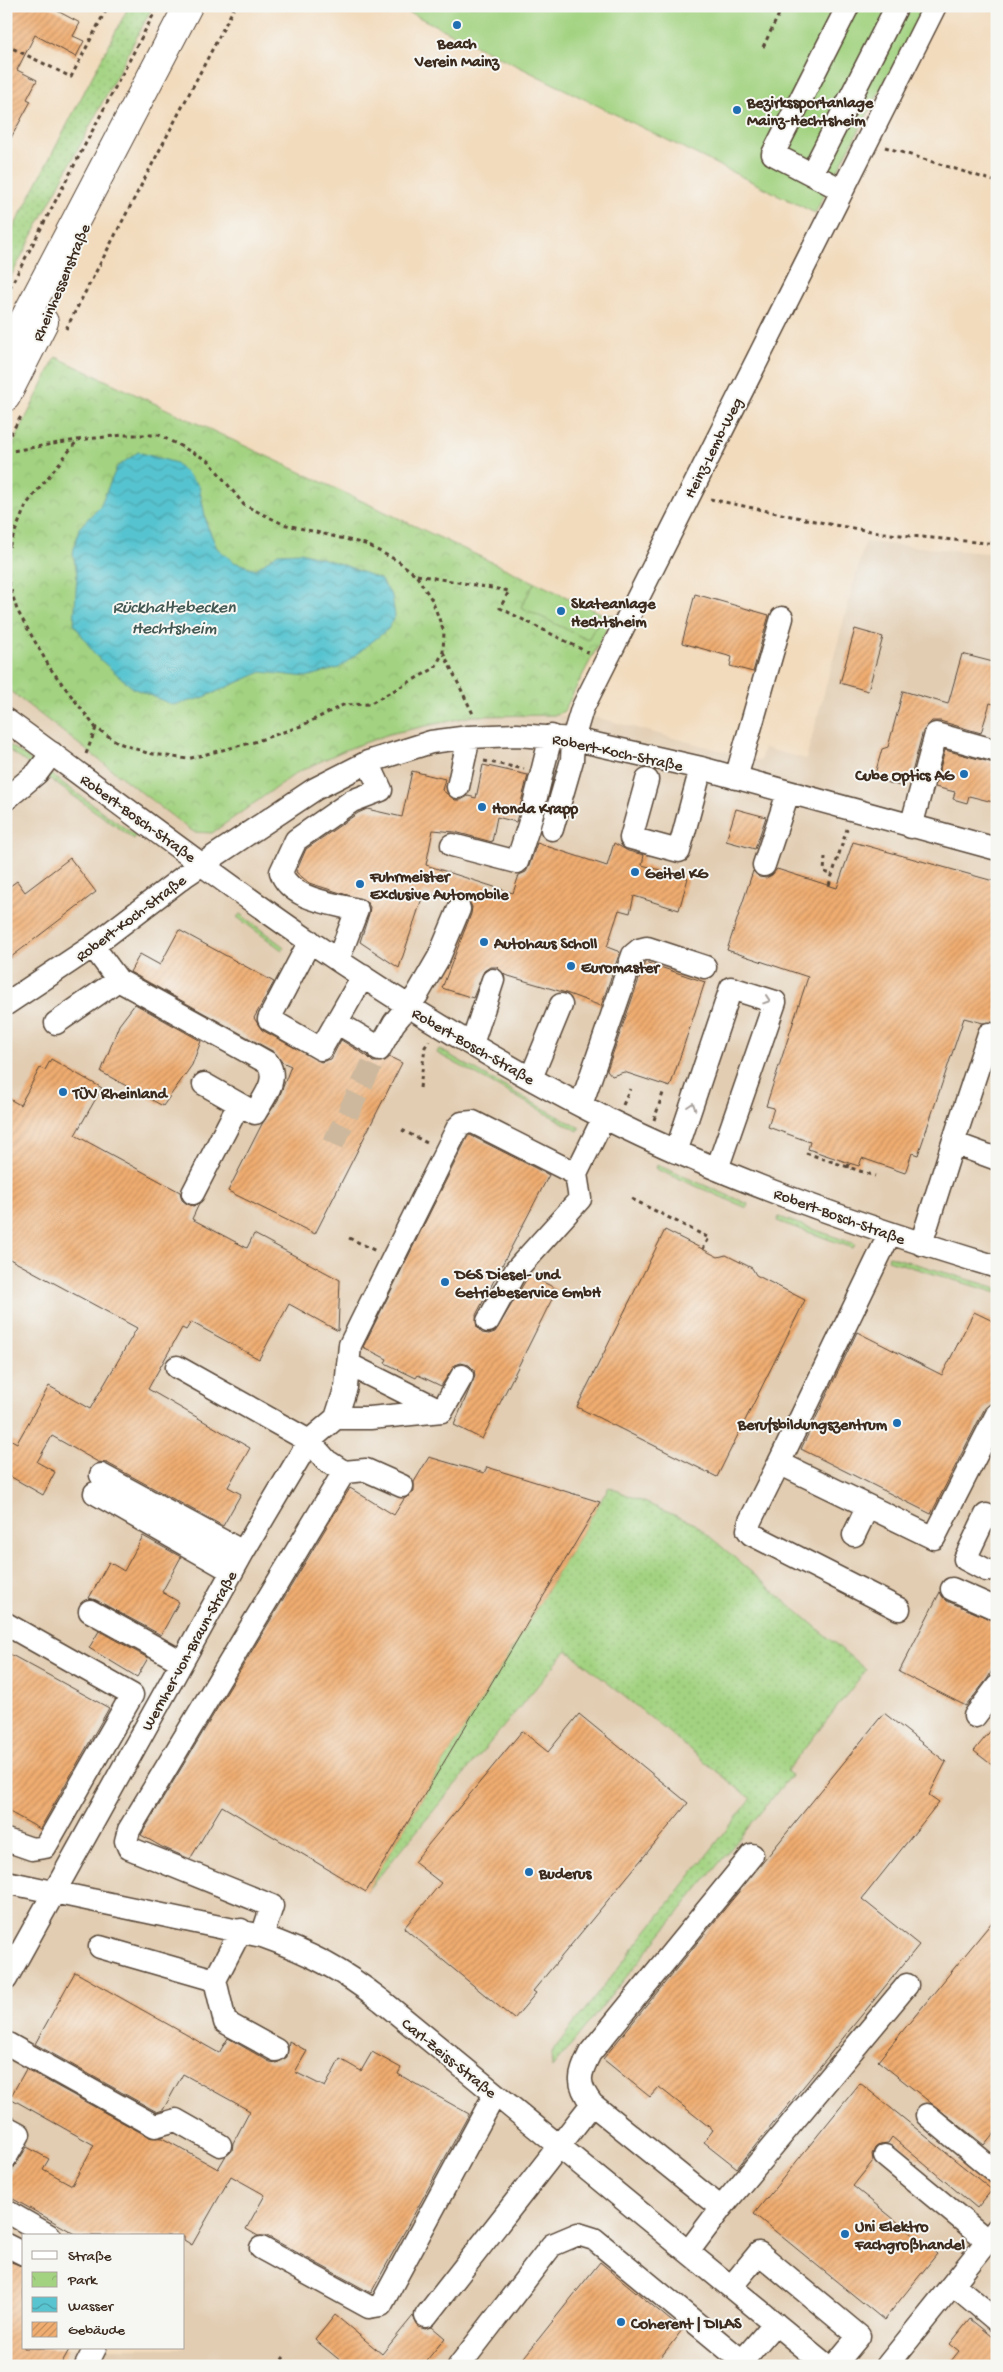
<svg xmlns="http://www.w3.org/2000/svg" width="1003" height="2372" viewBox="0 0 1003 2372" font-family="'Gochi Hand',sans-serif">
	<defs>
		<pattern id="grass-dots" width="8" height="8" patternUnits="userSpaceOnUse" patternTransform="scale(1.25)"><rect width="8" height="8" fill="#a3d381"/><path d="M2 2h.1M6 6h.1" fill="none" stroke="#8db56f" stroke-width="1.8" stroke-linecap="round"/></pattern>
		<pattern id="park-crowns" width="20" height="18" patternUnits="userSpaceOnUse" patternTransform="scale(1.25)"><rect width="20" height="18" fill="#a3d381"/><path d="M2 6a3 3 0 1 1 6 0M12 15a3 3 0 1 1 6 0" fill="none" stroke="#8db56f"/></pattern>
		<pattern id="water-waves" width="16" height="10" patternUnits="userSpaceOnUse" patternTransform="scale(1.25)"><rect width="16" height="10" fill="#57c4d0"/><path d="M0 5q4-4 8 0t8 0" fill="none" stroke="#499fa8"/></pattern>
		<pattern id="building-hatch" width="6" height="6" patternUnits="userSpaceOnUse" patternTransform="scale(1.25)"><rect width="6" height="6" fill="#f0ad71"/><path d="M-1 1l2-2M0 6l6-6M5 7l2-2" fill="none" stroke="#c48d5c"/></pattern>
	</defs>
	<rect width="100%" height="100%" fill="#f6f6f2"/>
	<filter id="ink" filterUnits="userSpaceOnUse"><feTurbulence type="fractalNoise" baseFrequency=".02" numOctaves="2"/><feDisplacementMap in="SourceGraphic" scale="10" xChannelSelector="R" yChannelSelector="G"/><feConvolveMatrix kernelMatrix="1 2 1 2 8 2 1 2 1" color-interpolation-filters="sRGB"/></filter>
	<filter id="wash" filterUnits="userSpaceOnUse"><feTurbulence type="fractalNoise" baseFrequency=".0096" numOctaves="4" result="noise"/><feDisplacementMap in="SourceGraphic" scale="20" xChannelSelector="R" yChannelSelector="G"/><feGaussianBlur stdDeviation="1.12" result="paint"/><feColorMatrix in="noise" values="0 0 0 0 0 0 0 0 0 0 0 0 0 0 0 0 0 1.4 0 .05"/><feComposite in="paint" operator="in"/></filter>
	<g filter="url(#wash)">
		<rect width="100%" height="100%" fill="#f2dbbd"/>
		<path fill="#e2cdb2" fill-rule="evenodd" d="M865 542 997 554V2366H6V688L185 826 217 830 298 772 345 749 390 734 472 716 557 715 599 718 760 761 764 748 806 759ZM24 2236H184V2348H24Z"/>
		<path fill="url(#grass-dots)" stroke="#6f7e50" d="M129 6H153L6 286V242Z
			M6 743 35 763 31 766 6 748Z
			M50 774 136 836 134 839 47 777Z
			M240 914 284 947 282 950 237 917Z
			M439 1049 528 1100 580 1128 578 1131 437 1053Z
			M657 1165 748 1204 747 1208 656 1169Z
			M779 1217 855 1244 853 1248 777 1221Z
			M889 1256 997 1288V1293L888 1260Z
			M609 1487 695 1524 866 1670 787 1771 791 1775 552 2068 551 2053 751 1799 567 1650 366 1892Z"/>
		<path fill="url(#park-crowns)" stroke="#6f7e50" d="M56 357 602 614 614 615 564 711 557 715 472 716 389 734 345 750 298 772 212 833 194 832 185 826 6 688V458Z"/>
		<path fill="#a3d381" stroke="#6f7e50" d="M396 6H925L815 213Z
			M535 582 602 614 588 640 521 607Z"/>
		<path fill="url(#water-waves)" stroke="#497777" d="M138 452 176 463 199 486 207 525 217 548 234 562 256 569 278 553 301 552 344 565 380 579 392 596 395 616 388 629 339 668 306 677 262 672 202 698 173 705 133 688 96 656 74 624 77 574 73 553 79 528 100 506 117 467Z"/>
		<g id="blocks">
			<path fill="url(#building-hatch)" d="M6 6H48L80 23 73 36 84 41 76 57 35 35 17 70 37 80 27 99 31 101 6 147Z
				M695 594 769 615 753 672 730 666 732 657 682 643Z
				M855 629 883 637 868 691 840 683Z
				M962 654 997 663V705L990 703 981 733 940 721H932L923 731 910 780 900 786 879 780 875 774 882 749 888 747 903 691 948 704Z
				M945 750 997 764V803L969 796 967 803 953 799 955 792 935 787Z
				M483 765 528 775 516 822 497 817 492 842 455 832 433 830 426 865 513 893 519 875 526 872 529 866 537 843 607 866 614 843 628 851 644 855 642 865 688 878 679 910 634 896 630 913 619 910 607 947 620 952 601 1006 566 993 505 975 497 967H490L484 971 473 998 442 988 471 914 472 907 469 901 458 896 449 901 424 892 399 968 360 942 369 914 370 907 366 901 309 883 296 872 306 849 358 813 367 809 402 817 412 771 445 779 442 790 455 800H461L468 796 476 798Z
				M736 809 766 817 755 849 726 841Z
				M853 842 997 882V1022L983 1023 964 1018 918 1155 912 1153 905 1173 862 1158 859 1166 849 1163 808 1149 810 1142 768 1127 774 1108 766 1106 808 977 727 950 753 871 759 877 766 878 772 875 777 869 837 888Z
				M70 858 96 892 6 961V889L17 881 25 892Z
				M179 930 274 982 254 1018 262 1030 321 1062 331 1059 341 1040 367 1056 373 1062 385 1061 390 1057 402 1063 315 1234 228 1191 262 1124 278 1100 291 1066 282 1062 274 1052 130 972 140 954 160 965Z
				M645 962 705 982 670 1087 624 1072 612 1076 607 1070Z
				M135 1004 201 1041 192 1065 163 1106 101 1072 119 1025Z
				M51 1059 102 1088 75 1135 180 1192 182 1200 187 1204 193 1206 199 1204 192 1219 247 1248 254 1234 340 1280 338 1331 289 1304 259 1359 191 1322 186 1330 182 1328 148 1389 250 1448 228 1487 241 1494 223 1526 107 1463 98 1462 52 1436 37 1462 55 1472 43 1495 6 1474V1437L17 1443 49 1386 90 1409 137 1328 6 1257V1097L20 1105 40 1068 45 1070Z
				M470 1135 549 1175 476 1315 477 1327 482 1333 489 1334 495 1332 529 1275 557 1289 482 1439 454 1425 475 1376 474 1370 469 1365 461 1363 455 1365 441 1386 418 1375 416 1378 385 1363 387 1359 363 1347 468 1136Z
				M665 1230 718 1257 726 1255 752 1268 756 1275 805 1300 717 1477 577 1407Z
				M974 1312 997 1323V1399L985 1408 931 1514 801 1449 857 1332 942 1375Z
				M429 1457 484 1473 487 1467 600 1502 366 1892 222 1806 190 1859 162 1847 141 1835 350 1488 394 1515 404 1499 414 1492V1482Z
				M143 1536 181 1557 162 1592 179 1602 161 1635 96 1600 89 1598 109 1562 124 1571Z
				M940 1592 947 1601 997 1622V1661L988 1678 966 1706 899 1672Z
				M99 1631 148 1658 137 1677 89 1648Z
				M6 1652 109 1708 40 1829 6 1810Z
				M884 1713 946 1762 929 1795 939 1802 862 1899 919 1945 737 2168 704 2142 713 2130 659 2087 650 2097 603 2059Z
				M579 1714 688 1803 533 1991 536 1993 514 2019 404 1928 441 1883 414 1862 522 1731 548 1752Z
				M997 1723V1769L974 1751Z
				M997 1916V2129L984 2145 878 2061Z
				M75 1972 219 2053 228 2038 270 2062 277 2063 287 2057 289 2041 307 2051 295 2072 325 2087 340 2059 361 2071 372 2052 401 2068 398 2074 469 2114 371 2293 267 2236H258L246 2229 265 2195 231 2176 192 2245 184 2240V2236H79L6 2195V2180L27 2147 49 2159 43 2169 72 2185 94 2145 10 2098 26 2069 149 2137 162 2138 218 2169 225 2157 232 2151 233 2143 250 2111 183 2074 163 2110 157 2112 35 2044Z
				M860 2083 992 2190 977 2208 892 2137 888 2143 880 2144 875 2148 872 2154 873 2161 853 2186 937 2254 884 2320 754 2214Z
				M6 2260 24 2267V2348H70L60 2366H6Z
				M600 2262 682 2330 654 2366H517Z
				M335 2315 382 2354 413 2316 418 2327 425 2329 432 2327 445 2338 422 2366H347L315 2340Z
				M970 2319 997 2341V2366H947L959 2351 950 2344Z"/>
		</g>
	</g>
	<g filter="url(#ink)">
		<use href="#blocks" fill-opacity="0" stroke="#564536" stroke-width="1"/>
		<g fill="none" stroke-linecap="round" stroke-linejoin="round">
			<path stroke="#cdb89d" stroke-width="22" stroke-dasharray="22 11" stroke-linecap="butt" d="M333 1144 379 1050"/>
			<g stroke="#564536" stroke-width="25">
				<path id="minor" d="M812 173 897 6
					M842 190 773 154 848 6
					M6 720C108 794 208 872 312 943 405 1006 501 1065 601 1116 728 1180 862 1226 997 1267
					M736 778 782 618
					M647 780 631 838 679 851 701 768
					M458 787 469 737
					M6 799 37 773 52 753
					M911 827 936 734 997 751
					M552 829 572 760 573 739 582 709 935 6
					M452 845 517 862 529 825 551 736
					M764 865 788 793
					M310 941 269 1019 321 1049 363 976
					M338 960 357 910C333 903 290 900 281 872L296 840 352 801 381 790 368 762
					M118 980 268 1063C279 1080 264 1097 255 1113L204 1084
					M6 1004 93 946 186 875 315 789 368 762 431 742 469 737 517 735 573 739 701 768 997 849
					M336 1022 380 1048
					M56 1023 118 980 93 946
					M472 1044 493 980
					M379 1050 394 1023 417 995 439 957 459 909
					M531 1078 561 1005
					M581 1105 633 955 639 950 647 948 705 967
					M953 1143 989 1034 997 1036
					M676 1152 731 988 775 1002 717 1169
					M193 1193 239 1104
					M890 1233 779 1463 934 1538 997 1414
					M921 1244 953 1143 997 1159
					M488 1321 516 1270 580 1199 576 1174 604 1117
					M348 1364 442 1411
					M177 1367 309 1441 327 1461 344 1472 366 1470 402 1486
					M336 1418 346 1387 350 1345 458 1127 462 1123 473 1122 576 1174
					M336 1418H370L442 1411 462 1376
					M779 1463 750 1521 748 1530 751 1534 899 1609
					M101 1475 243 1552
					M95 1493 232 1571
					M986 1515 965 1559 986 1570
					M854 1535 868 1506
					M952 1589 997 1609
					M90 1611 182 1662
					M6 1624 132 1695 45 1847 32 1849 6 1840
					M975 1716 997 1687
					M6 1882 262 1936C310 1953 341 1969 382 2001L827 2366
					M241 1930 215 1980 225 2022 276 2050
					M262 1936 272 1906 129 1848 126 1841 129 1830 344 1472
					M100 1947 215 1980
					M6 1979 243 1552 309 1441 336 1418
					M6 2043 155 2126 176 2120 220 2145
					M592 2104 721 2208 688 2252
					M927 2115 997 2173
					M6 2127 19 2134 6 2157
					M885 2156 988 2241
					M721 2208 907 1985
					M6 2211 50 2236
					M6 2245 24 2254
					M261 2248 369 2307 381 2305 495 2094
					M953 2284 997 2321
					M731 2287 759 2253 859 2336 834 2366
					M426 2316 592 2104C577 2084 578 2076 590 2053L752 1855
					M86 2366 95 2348
					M459 2366 552 2245 578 2234 594 2239 742 2361
					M738 2366 775 2323
					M887 2366 997 2229"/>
			</g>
			<g stroke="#564536" stroke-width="30">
				<path id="major" d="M6 354 188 6
					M6 397 44 322"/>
			</g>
			<path stroke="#564536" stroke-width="3" stroke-dasharray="4 4" stroke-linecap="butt" d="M6 45 71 77 108 6
				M763 47 783 6
				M885 147 997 182
				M6 295 158 6
				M66 329 235 6
				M6 441 22 415
				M6 452 77 440 124 435H159L209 461 244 505 283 524 365 544 398 561 416 575 432 600 444 632 443 652 435 668 369 704 343 705 301 726 254 742 187 759 147 753 119 743 96 728 50 668 17 610 8 580 6 561
				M710 499 834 525 890 534 997 544
				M6 554 26 505 77 441
				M417 575 509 591 500 608 589 653
				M443 652 474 716
				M86 754 96 728
				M6 756 10 753
				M484 761 524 769
				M825 857 824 872 832 874
				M829 885 847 829
				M420 1088 425 1047 429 1041
				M623 1105 630 1089
				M654 1120 663 1093
				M402 1130 429 1144
				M806 1153 875 1176
				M848 1168 849 1163
				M632 1199 709 1238 703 1249
				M349 1238 376 1251
				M277 2366 284 2357"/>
			<use href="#minor" stroke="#fff" stroke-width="22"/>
			<use href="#major" stroke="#fff" stroke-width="28"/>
		</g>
		<defs><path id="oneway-chevron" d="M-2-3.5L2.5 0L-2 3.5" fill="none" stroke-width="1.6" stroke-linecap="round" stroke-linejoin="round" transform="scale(1.25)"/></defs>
		<g stroke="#a79f9a">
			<use href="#oneway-chevron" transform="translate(767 1000) rotate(18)"/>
			<use href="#oneway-chevron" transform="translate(692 1106) rotate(-72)"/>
		</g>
	</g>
	<g fill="#1f6fb2" stroke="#f6f6f2" stroke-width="2">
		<circle cx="457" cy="25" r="5"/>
		<circle cx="737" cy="110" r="5"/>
		<circle cx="561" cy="611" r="5"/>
		<circle cx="964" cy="774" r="5"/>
		<circle cx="482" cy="807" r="5"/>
		<circle cx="635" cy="872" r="5"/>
		<circle cx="360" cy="884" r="5"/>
		<circle cx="484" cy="942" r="5"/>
		<circle cx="571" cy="966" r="5"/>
		<circle cx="63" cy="1092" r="5"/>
		<circle cx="445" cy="1282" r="5"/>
		<circle cx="897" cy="1423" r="5"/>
		<circle cx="529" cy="1872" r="5"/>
		<circle cx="845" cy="2234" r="5"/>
		<circle cx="621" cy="2322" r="5"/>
	</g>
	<g text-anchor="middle" stroke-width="4" stroke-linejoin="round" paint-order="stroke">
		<g font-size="16" font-weight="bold" fill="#3b2a1e" stroke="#f6f6f2" text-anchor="start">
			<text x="457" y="48" text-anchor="middle">Beach<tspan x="457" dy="18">Verein Mainz</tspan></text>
			<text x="747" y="107">Bezirkssportanlage<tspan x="747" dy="18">Mainz-Hechtsheim</tspan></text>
			<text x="571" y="608">Skateanlage<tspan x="571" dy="18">Hechtsheim</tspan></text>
			<text x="954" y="780" text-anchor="end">Cube Optics AG</text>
			<text x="492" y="813">Honda Krapp</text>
			<text x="645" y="878">Geitel KG</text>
			<text x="370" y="881">Fuhrmeister<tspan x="370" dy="18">Exclusive Automobile</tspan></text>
			<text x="494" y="948">Autohaus Scholl</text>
			<text x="581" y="972">Euromaster</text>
			<text x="73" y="1098">TÜV Rheinland</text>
			<text x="455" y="1279">DGS Diesel- und<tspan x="455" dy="18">Getriebeservice GmbH</tspan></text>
			<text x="887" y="1429" text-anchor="end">Berufsbildungszentrum</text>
			<text x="539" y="1878">Buderus</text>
			<text x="855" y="2231">Uni Elektro<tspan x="855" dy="18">Fachgroßhandel</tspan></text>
			<text x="631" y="2328">Coherent | DILAS</text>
		</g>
		<g font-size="16" fill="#3b2a1e" stroke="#f6f6f2">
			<text transform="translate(60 282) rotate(-67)" y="6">Rheinhessenstraße</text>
			<text transform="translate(712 447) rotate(-63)" y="6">Heinz-Lemb-Weg</text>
			<text transform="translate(618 751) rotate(12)" y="6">Robert-Koch-Straße</text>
			<text transform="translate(139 817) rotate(36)" y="6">Robert-Bosch-Straße</text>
			<text transform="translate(130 917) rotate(-37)" y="6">Robert-Koch-Straße</text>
			<text transform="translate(474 1045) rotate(30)" y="6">Robert-Bosch-Straße</text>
			<text transform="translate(840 1215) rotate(20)" y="6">Robert-Bosch-Straße</text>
			<text transform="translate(188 1650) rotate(-61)" y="6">Wernher-von-Braun-Straße</text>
			<text transform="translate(450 2057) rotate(39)" y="6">Carl-Zeiss-Straße</text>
		</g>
		<g font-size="18" font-style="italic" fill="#435853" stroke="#f6f6f2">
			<text x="174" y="612">Rückhaltebecken<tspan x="174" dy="21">Hechtsheim</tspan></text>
		</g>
	</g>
	<rect width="1003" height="2372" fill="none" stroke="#f6f6f2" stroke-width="25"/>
	<rect x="22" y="2234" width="162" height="115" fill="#f6f6f2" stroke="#aba49d"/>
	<rect x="32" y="2251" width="25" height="8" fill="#ffffff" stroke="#aba49d"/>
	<text x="68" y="2260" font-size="15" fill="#3b2a1e">Straße</text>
	<rect x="32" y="2272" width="25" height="15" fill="url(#park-crowns)" stroke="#aba49d"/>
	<text x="68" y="2284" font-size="15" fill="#3b2a1e">Park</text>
	<rect x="32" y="2297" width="25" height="15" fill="url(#water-waves)" stroke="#aba49d"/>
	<text x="68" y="2310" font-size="15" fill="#3b2a1e">Wasser</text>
	<rect x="32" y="2322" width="25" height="15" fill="url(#building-hatch)" stroke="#aba49d"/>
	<text x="68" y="2334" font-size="15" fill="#3b2a1e">Gebäude</text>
</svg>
